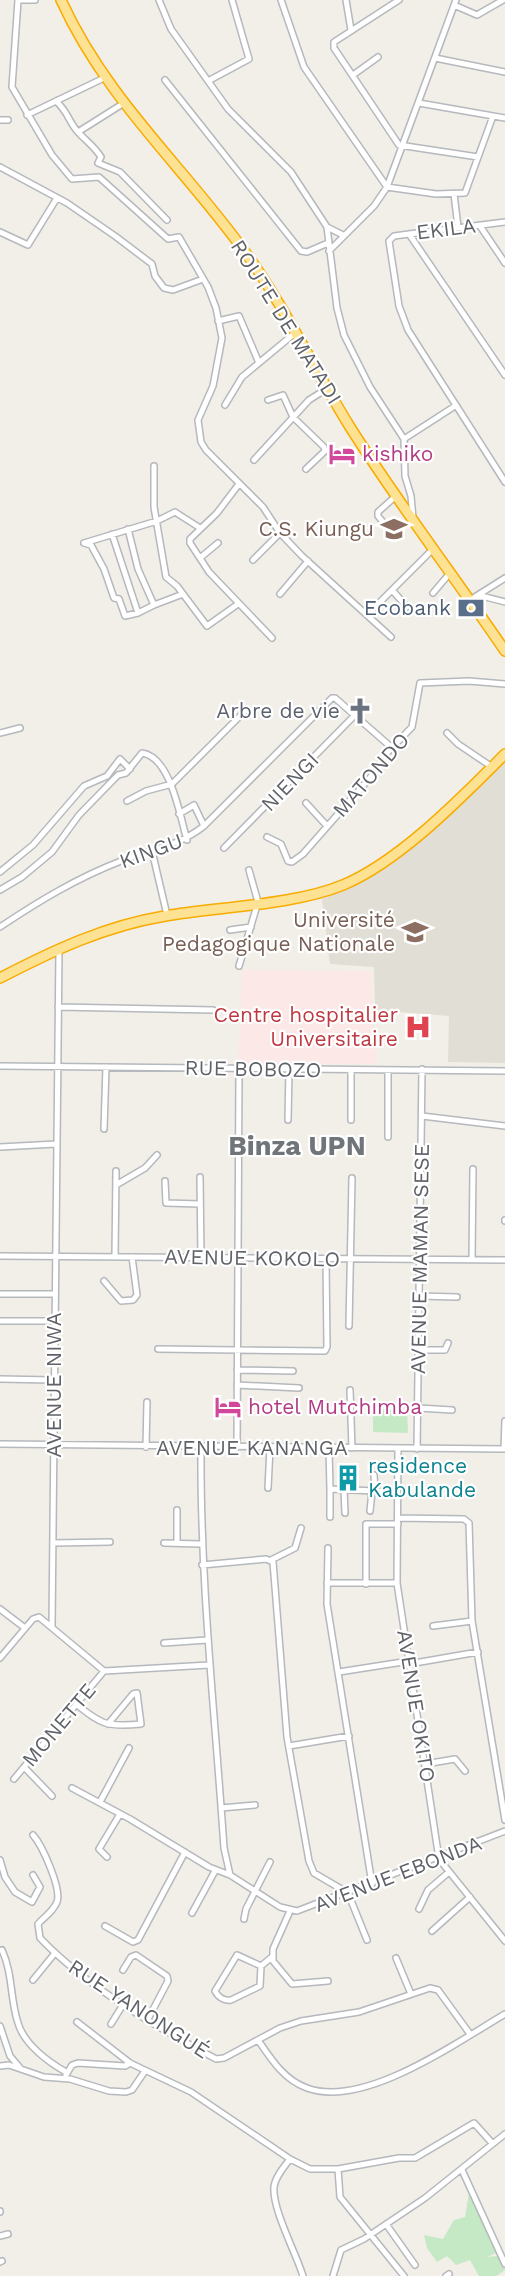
<svg xmlns="http://www.w3.org/2000/svg" width="505" height="2276" viewBox="0 0 505 2276" font-family="'Work Sans',sans-serif">
	<rect width="100%" height="100%" fill="#f1efe8"/>
	<path fill="#e1ded6" d="M505 761V1063L448 1062 449 1016 375 1010 374 967 330 964 322 899 354 886 387 866Z"/>
	<path fill="#fce8e6" d="M242 970 370 971 376 1064H238Z"/>
	<path fill="#c5e8c5" d="M373 1409 407 1410 408 1433 373 1432Z
		M469 2193 496 2253 487 2257 498 2256 505 2270 496 2276H479L470 2260 456 2265 447 2256 437 2262 427 2248 424 2235 443 2239 454 2220 465 2217Z"/>
	<g fill="none" stroke-linecap="round" stroke-linejoin="round">
		<g stroke="#b5b8bc" stroke-width="8">
			<path id="street" d="M18 0 12 87 52 155 72 179 99 177 168 239 179 237 208 287 216 308 222 338 213 386 198 420 201 442 206 450 263 507 280 533 302 556 391 637
				M19 0H35
				M159 0 171 29 228 109 291 172 327 227 337 308 344 335 370 387 404 439 405 476 411 496 413 518
				M281 0 304 67 387 187 436 194 465 193 493 116
				M346 0 351 30
				M399 0 334 42V48L399 145 478 157
				M454 5 477 15 503 0
				M435 58 505 72
				M353 75 378 57
				M165 80 301 251 307 252 328 243
				M208 81 249 59 232 0
				M56 101C69 113 68 121 78 132 86 141 94 146 101 157L98 163 120 172 167 220
				M419 103 505 118
				M27 115 104 78
				M0 120H8
				M78 132 124 103
				M0 167 67 203 115 236 152 264 155 276 164 288 173 290 203 279
				M454 194 458 227
				M505 222 409 234 394 236 389 241 399 306 408 330 505 482
				M480 226 505 263
				M327 227 343 235
				M0 232 28 245 57 198
				M409 234 505 375
				M329 251 374 206 387 187 456 0
				M218 321 239 316 259 363
				M268 400 283 395 293 417 324 447 325 451 306 469
				M225 405 242 377 295 333
				M404 439 455 406
				M254 460 309 400 328 388
				M154 466V507L166 577 177 586 207 626 238 604
				M239 484 217 513 190 539V543L209 572 272 638
				M388 528 378 516V512L397 495
				M128 529 138 569 154 605 183 594
				M112 534 138 613 154 605
				M84 543 157 521 175 512 200 528
				M84 543 91 545 104 569 114 598 119 599 125 616 138 613
				M200 558 218 543
				M253 560 280 533
				M392 590 407 607
				M433 593 450 573
				M280 594 308 561
				M478 595 505 602
				M470 600 505 578
				M368 614 434 548
				M0 733 20 728
				M447 733 458 744 492 767
				M127 801 146 791 172 784 246 710
				M306 803 327 826
				M179 814 194 805 204 826
				M267 837 281 844 288 861 292 862 303 854 375 772 385 755 412 727 420 683 469 681 505 684
				M224 848 355 715
				M152 851 167 915
				M0 872 33 845 84 786 107 776 120 759 130 769
				M0 890 22 877 52 852 79 815 118 775 126 773 142 753C171 757 180 817 187 840
				M0 927C39 901 77 878 121 861 152 849 177 847 204 826L332 698H335L391 747
				M230 930 251 927
				M239 966 258 902 249 870
				M58 1007 213 1010
				M0 1066 505 1071
				M422 1116 505 1126
				M288 1120 289 1069
				M351 1120V1070
				M104 1129 106 1067
				M388 1137V1070
				M0 1147 56 1144
				M200 1177 201 1258
				M165 1181 166 1203 200 1204
				M116 1185 145 1168 157 1155
				M505 1220V1221
				M0 1256 505 1260
				M115 1256 116 1171
				M472 1259 473 1169
				M104 1281 121 1301 133 1300 137 1295 132 1257
				M0 1294H55
				M419 1296 457 1297
				M0 1321H54
				M349 1326 352 1178
				M158 1349 325 1351 327 1347 326 1259
				M418 1350H445L448 1343
				M237 1370 293 1371
				M0 1379 53 1380
				M237 1385 299 1388
				M350 1390 352 1448
				M419 1408 452 1410
				M0 1444 505 1449
				M146 1447 147 1402
				M201 1447C200 1582 215 1714 224 1848L230 1875 280 1907 297 1911 505 1831
				M237 1447 239 1069
				M329 1448 330 1489 397 1492
				M398 1449 397 1583 439 1859 505 1941
				M417 1449 422 1069
				M504 1449 505 1421
				M374 1475 375 1491
				M268 1488 270 1448
				M344 1490 345 1513
				M370 1511 372 1491
				M330 1517V1489
				M398 1518 464 1519 469 1523 472 1621 505 1820
				M53 1543 110 1542
				M164 1543 200 1544
				M177 1543V1510
				M328 1548 327 1604 372 1884
				M271 1560 295 1548 301 1528
				M202 1565 266 1559 273 1562 287 1737 309 1861 314 1873 348 1893 367 1940
				M327 1583H397
				M366 1584V1524H398
				M0 1609 25 1628
				M52 1626 59 949
				M433 1626 472 1621
				M164 1643 207 1640
				M0 1658 33 1619 39 1617 104 1671 209 1665
				M409 1664 478 1652
				M339 1672 409 1661
				M76 1704C102 1725 107 1727 141 1724L137 1693 133 1694 108 1724
				M289 1746 349 1736
				M425 1764 455 1759 465 1771
				M24 1767 52 1796
				M14 1779 104 1671
				M72 1788 130 1819 209 1867 230 1875
				M100 1802 129 1748
				M221 1808 255 1805
				M33 1835C42 1845 62 1889 57 1902 53 1912 44 1917 38 1924L40 1938C88 1988 155 2026 216 2059L224 2058 280 2028 301 2021 359 2012 430 1988 438 1990 470 2034
				M107 1857 99 1849 120 1814
				M0 1860 5 1877 15 1892 32 1902 40 1887 33 1875
				M419 1909 428 1890 449 1872
				M290 1911 273 1949V1961L292 1984 328 1981
				M192 1913 215 1871
				M244 1919 246 1909 270 1862
				M105 1926 133 1942 138 1940 185 1852
				M432 1931 470 1897
				M2 1950C13 1974 10 1999 18 2023 24 2044 48 2062 66 2072
				M396 1958 411 1994
				M261 1966 237 1955 215 1991C218 1997 224 2001 231 2000L260 1986 261 1966 272 1957
				M123 1970 131 1957 136 1955 167 1976 168 1981 148 2019
				M33 1980 55 1953
				M77 2022 130 2063 191 2092 290 2159 310 2169H338L399 2158H415L474 2123 492 2143
				M111 2024 124 2003
				M0 2026 10 2056 21 2069
				M258 2040C271 2059 284 2080 307 2088 364 2109 457 2042 505 2014
				M0 2066 9 2065 44 2077 70 2079 109 2091 126 2092 132 2090 145 2071
				M66 2075 72 2065 78 2063 125 2066 130 2063
				M290 2159C284 2167 275 2177 274 2187 272 2209 296 2253 303 2276
				M338 2169 340 2197 404 2276
				M462 2170 505 2264
				M0 2211V2212
				M386 2224 415 2265
				M0 2236 8 2234
				M0 2262 2 2261
				M333 2276 341 2250 364 2239 425 2198 505 2134
				M446 2276 449 2274"/>
		</g>
		<g stroke="#f9ab00" stroke-width="12">
			<path id="highway" d="M61 0C106 99 183 166 245 252 285 307 314 369 350 427 398 503 454 576 505 651
				M0 978C54 950 105 926 165 916 218 907 295 905 343 885 400 861 461 798 505 754"/>
		</g>
		<use href="#street" stroke="#fff" stroke-width="5"/>
		<use href="#highway" stroke="#fde293" stroke-width="9"/>
	</g>
	<defs>
		<g id="hotel-bare" transform="scale(2.07)"><path d="M-6-4.5h1.5V1H6V5H4.5V3h-9V5H-6ZM-4 0a1.8 1.8 0 1 1 3.6 0ZM.5 0V-2.5h3Q6-2.5 6 0Z" fill="#d1479c" stroke="#fff" stroke-width="2.5" paint-order="stroke"/></g>
		<g id="school-bare" transform="scale(2.07)"><path d="M0-5L7-2L0 1L-7-2ZM-4 1L0 2.5L4 1V4Q0 6-4 4Z" fill="#8d6e63" stroke="#fff" stroke-width="2.5" paint-order="stroke"/></g>
		<g id="bank-bare" transform="scale(2.07)"><path d="M-6-4H6V4H-6ZM0-2.3a2.3 2.3 0 1 0 0 4.6a2.3 2.3 0 1 0 0-4.6Z" fill="#5c6f8a" stroke="#fff" stroke-width="2.5" paint-order="stroke"/></g>
		<g id="church-bare" transform="scale(2.07)"><path d="M-1.2-6h2.4v3.5h3.3v2.4h-3.3V6h-2.4V-.1h-3.3v-2.4h3.3Z" fill="#6b7280" stroke="#fff" stroke-width="2.5" paint-order="stroke"/></g>
		<g id="university-bare" transform="scale(2.07)"><path d="M0-5L7-2L0 1L-7-2ZM-4 1L0 2.5L4 1V4Q0 6-4 4Z" fill="#8d6e63" stroke="#fff" stroke-width="2.5" paint-order="stroke"/></g>
		<g id="hospital-bare" transform="scale(2.07)"><path d="M-5-5h3v3.5h4V-5h3V5h-3V1.5h-4V5h-3Z" fill="#e0444e" stroke="#fff" stroke-width="2.5" paint-order="stroke"/></g>
		<g id="building-bare" transform="scale(2.07)"><path d="M-4-6H4V6H1V3H-1V6H-4ZM-2.5-4.3h1.7v1.8h-1.7ZM.8-4.3h1.7v1.8H.8ZM-2.5-1h1.7V.8h-1.7ZM.8-1h1.7V.8H.8Z" fill="#0f9aa8" stroke="#fff" stroke-width="2.5" paint-order="stroke"/></g>
	</defs>
	<g fill-rule="evenodd">
		<use href="#hotel-bare" x="342" y="454"/>
		<use href="#school-bare" x="394" y="529"/>
		<use href="#bank-bare" x="471" y="608"/>
		<use href="#church-bare" x="360" y="711"/>
		<use href="#university-bare" x="415" y="932"/>
		<use href="#hospital-bare" x="418" y="1027"/>
		<use href="#hotel-bare" x="228" y="1407"/>
		<use href="#building-bare" x="348" y="1478"/>
	</g>
	<g text-anchor="middle" stroke-width="4.5" stroke-linejoin="round" paint-order="stroke">
		<g font-size="21" fill="#5f6368" stroke="#fff">
			<text transform="translate(446 229) rotate(-7)" y="7">EKILA</text>
			<text transform="translate(286 322) rotate(58)" y="7">ROUTE DE MATADI</text>
			<text transform="translate(371 775) rotate(-49)" y="7">MATONDO</text>
			<text transform="translate(290 782) rotate(-46)" y="7">NIENGI</text>
			<text transform="translate(151 851) rotate(-20)" y="7">KINGU</text>
			<text transform="translate(253 1069) rotate(1)" y="7">RUE BOBOZO</text>
			<text transform="translate(252 1258) rotate(1)" y="7">AVENUE KOKOLO</text>
			<text transform="translate(420 1259) rotate(-89)" y="7">AVENUE MAMAN SESE</text>
			<text transform="translate(54 1385) rotate(-90)" y="7">AVENUE NIWA</text>
			<text x="252" y="1455">AVENUE KANANGA</text>
			<text transform="translate(416 1706) rotate(81)" y="7">AVENUE OKITO</text>
			<text transform="translate(59 1725) rotate(-50)" y="7">MONETTE</text>
			<text transform="translate(398 1874) rotate(-21)" y="7">AVENUE EBONDA</text>
			<text transform="translate(139 2009) rotate(33)" y="7">RUE YANONGUÉ</text>
		</g>
		<g font-size="21" fill="#b23c85" stroke="#fff" text-anchor="start">
			<text x="362" y="461">kishiko</text>
			<text x="248" y="1414">hotel Mutchimba</text>
		</g>
		<g font-size="21" fill="#785e54" stroke="#fff" text-anchor="end">
			<text x="374" y="536">C.S. Kiungu</text>
			<text x="395" y="927">Université<tspan x="395" dy="24">Pedagogique Nationale</tspan></text>
		</g>
		<g font-size="21" fill="#4e5e75" stroke="#fff" text-anchor="end">
			<text x="451" y="615">Ecobank</text>
		</g>
		<g font-size="21" fill="#5b616d" stroke="#fff" text-anchor="end">
			<text x="340" y="718">Arbre de vie</text>
		</g>
		<g font-size="21" fill="#be3a42" stroke="#fff" text-anchor="end">
			<text x="398" y="1022">Centre hospitalier<tspan x="398" dy="24">Universitaire</tspan></text>
		</g>
		<g font-size="21" fill="#0d838f" stroke="#fff" text-anchor="start">
			<text x="368" y="1473">residence<tspan x="368" dy="24">Kabulande</tspan></text>
		</g>
		<g font-size="27" font-weight="bold" fill="#70757a" stroke="#fff">
			<text x="297" y="1155">Binza UPN</text>
		</g>
	</g>
</svg>
